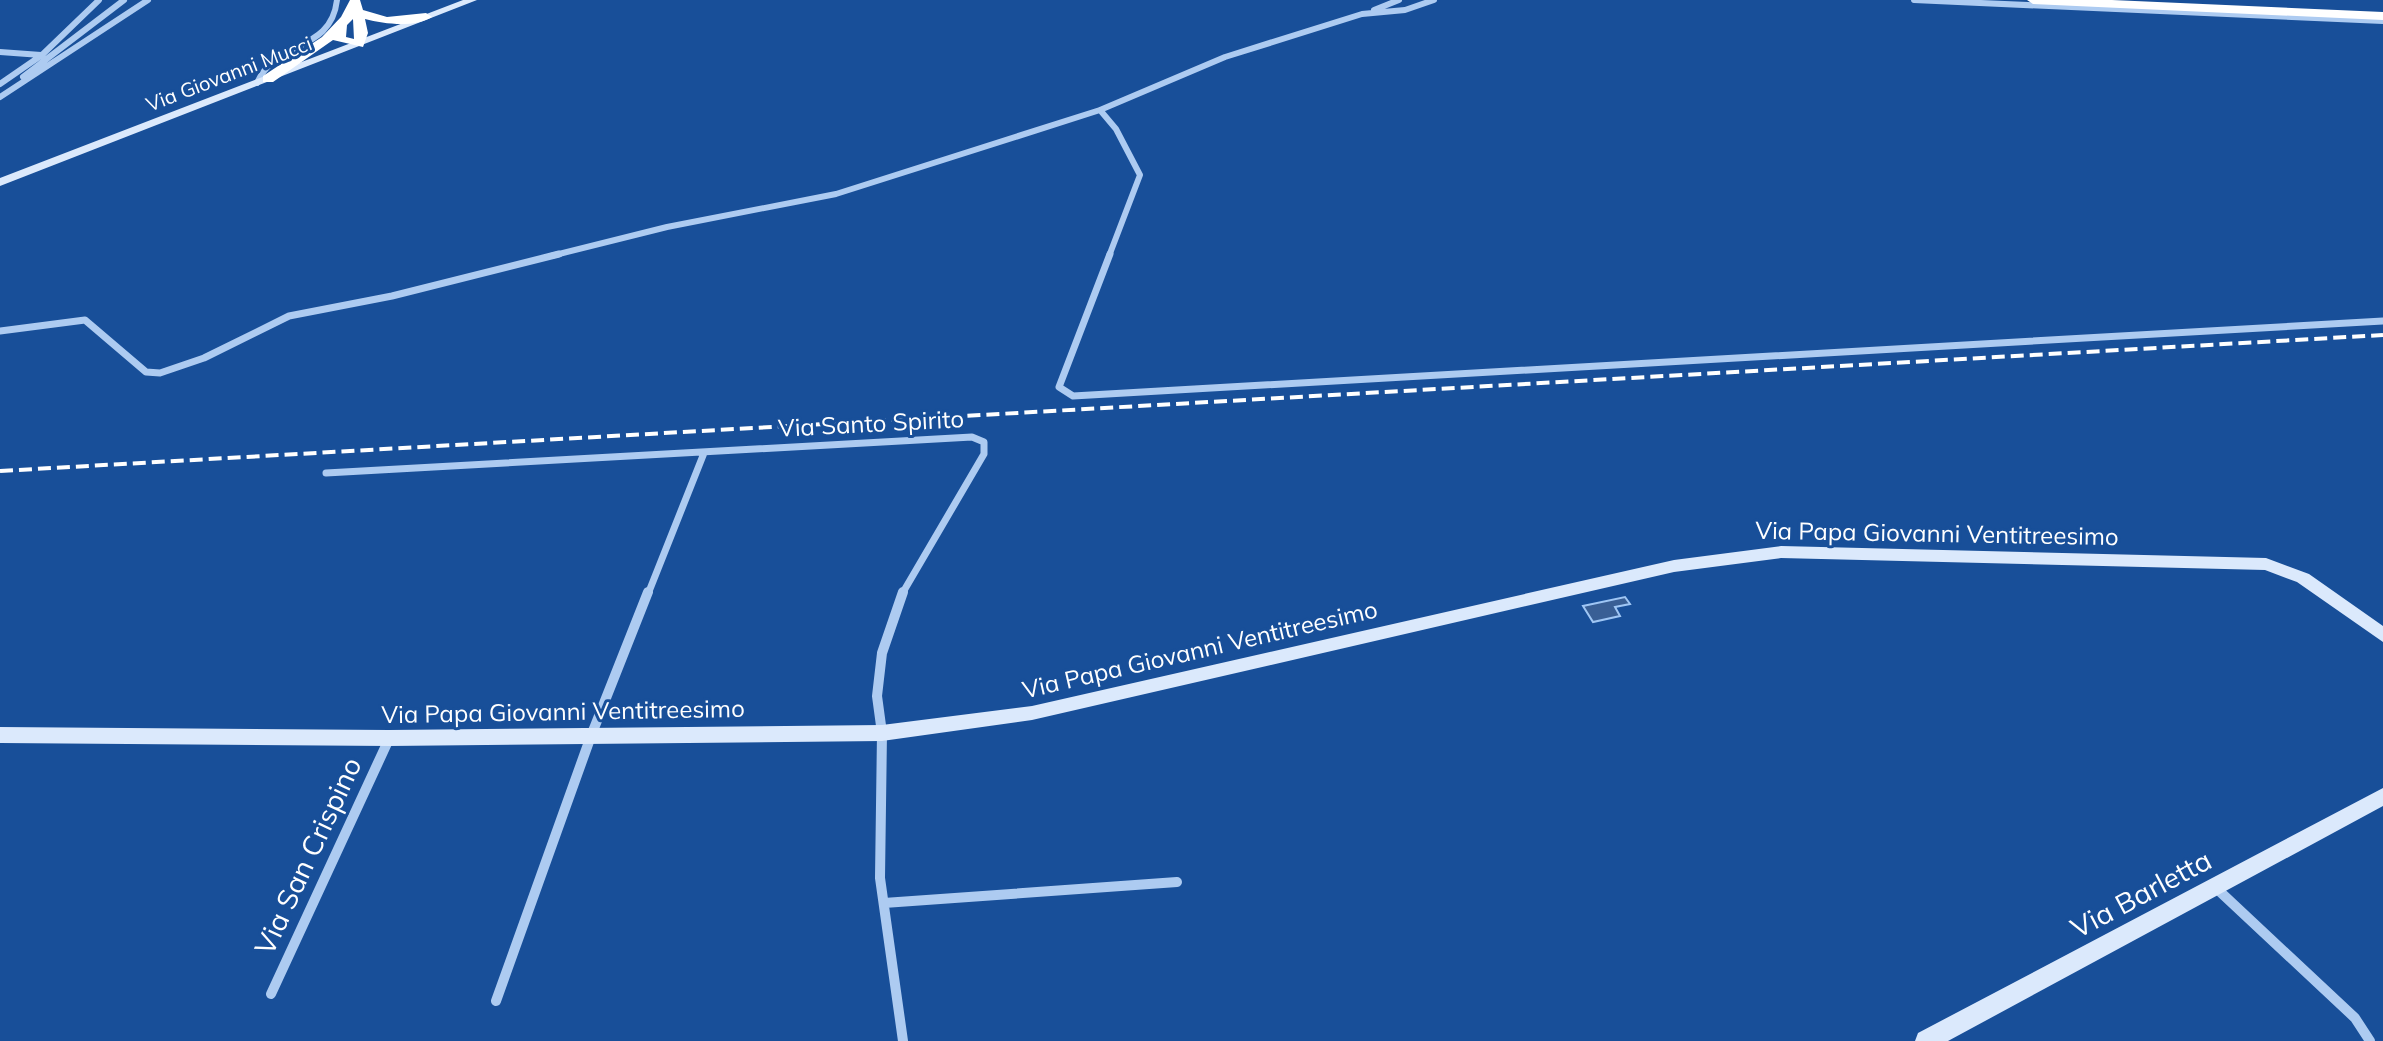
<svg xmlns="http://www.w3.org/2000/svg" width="2383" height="1041" viewBox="0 0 2383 1041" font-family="Mulish,sans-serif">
	<rect width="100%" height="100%" fill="#184f99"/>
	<path fill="#395f95" stroke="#9fc6f4" stroke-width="2" d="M1625 597 1630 604 1615 607 1620 616 1593 622 1583 606Z"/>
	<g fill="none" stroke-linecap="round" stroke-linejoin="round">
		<path stroke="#adcbf1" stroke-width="6" d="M1914 0 2383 21
			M1374 10 1399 0
			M0 52 41 55
			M23 77 124 0
			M257 83C276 39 331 53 337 0
			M0 84 42 55 99 0
			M0 97 148 0
			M1100 110 1116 129 1140 175 1109 256
			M551 256 667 227 836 194 1100 110 1225 57 1362 14 1405 10 1434 0"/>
		<path stroke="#adcbf1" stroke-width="7" d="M1110 254 1059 387 1073 396 2383 321
			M0 331 85 320 146 372 160 373 204 358 289 316 392 296 559 254
			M326 473 972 437 984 442V454L902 594
			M648 594 704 453"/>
		<path stroke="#adcbf1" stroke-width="10" d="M2215 887 2355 1018 2370 1041
			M884 903 1177 882
			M271 994 389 739
			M496 1001 591 736 648 592
			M903 1041 880 878 882 733 877 696 882 653 903 592"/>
		<path fill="#dbe9fc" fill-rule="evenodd" d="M463 0H477L0 186V178Z
			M1781 546 2266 558 2309 574 2383 626V642L2297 582 2265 570 1781 558 1674 572 1032 720 882 741 389 746 0 743V727L389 730 882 725 1032 706 1674 560Z
			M2383 788V806L1948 1041H1915L1918 1033Z"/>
		<path fill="#fff" fill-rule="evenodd" d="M350 0H360L363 10 387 17 426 13 432 17C414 28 385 24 365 19L368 33 363 47 333 40 273 82H263V76L322 37 341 17ZM353 19 354 39 346 37 347 25Z
			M2027 0H2112L2383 12V20L2033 4Z"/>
		<path stroke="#fff" stroke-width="4" stroke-dasharray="13 6" stroke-linecap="butt" d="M0 471 2383 335"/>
	</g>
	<g text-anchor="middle" stroke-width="6" stroke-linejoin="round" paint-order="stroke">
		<g font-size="20" fill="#fff" stroke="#184f99">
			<text transform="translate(229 74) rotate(-21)" y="7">Via Giovanni Mucci</text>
		</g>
		<g font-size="24" fill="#fff" stroke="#184f99">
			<text transform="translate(871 424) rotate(-3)" y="8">Via Santo Spirito</text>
			<text transform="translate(1937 534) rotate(1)" y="8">Via Papa Giovanni Ventitreesimo</text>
			<text transform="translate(1200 650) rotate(-13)" y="8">Via Papa Giovanni Ventitreesimo</text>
			<text transform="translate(563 712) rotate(-1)" y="8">Via Papa Giovanni Ventitreesimo</text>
		</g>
		<g font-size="28" fill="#fff" stroke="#184f99">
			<text transform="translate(308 856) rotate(-65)" y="10">Via San Crispino</text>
			<text transform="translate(2141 894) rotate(-28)" y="10">Via Barletta</text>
		</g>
	</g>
</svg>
